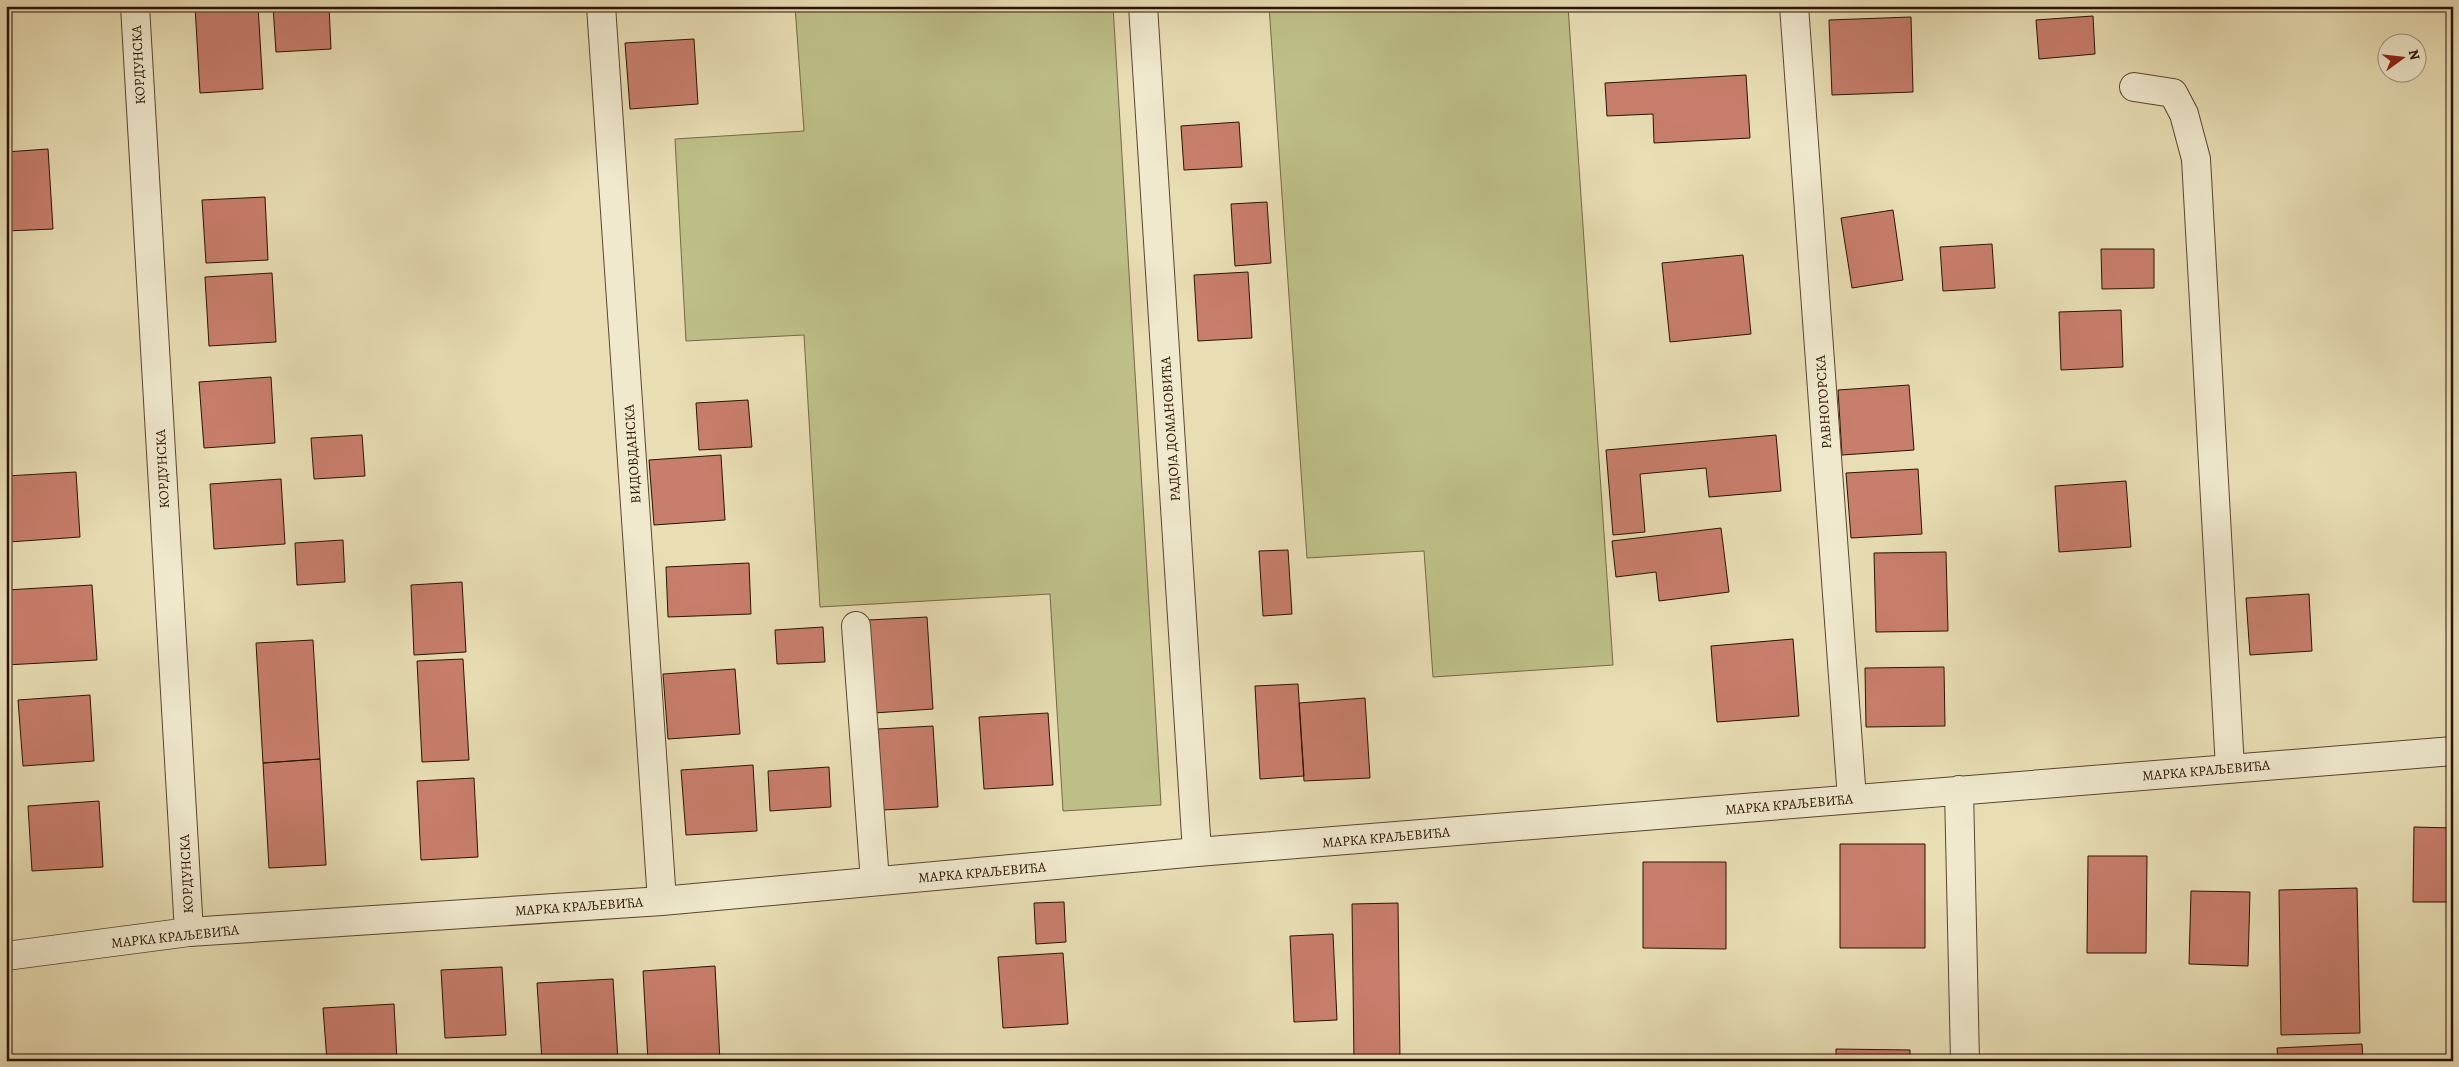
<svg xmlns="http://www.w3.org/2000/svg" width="2459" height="1067" viewBox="0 0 2459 1067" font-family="Alegreya,serif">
	<rect width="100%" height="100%" fill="#e8ddb3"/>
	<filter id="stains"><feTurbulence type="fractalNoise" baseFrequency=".004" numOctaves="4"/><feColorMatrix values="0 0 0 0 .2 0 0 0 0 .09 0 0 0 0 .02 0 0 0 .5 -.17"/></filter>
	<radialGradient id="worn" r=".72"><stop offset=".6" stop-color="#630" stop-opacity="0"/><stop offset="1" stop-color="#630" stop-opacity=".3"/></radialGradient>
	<path fill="#bebf88" stroke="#746844" d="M795 6H1113L1161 805 1063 811 1050 594 820 607 804 335 686 341 675 139 804 131Z
		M1269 6H1568L1613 665 1433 677 1424 551 1307 558Z"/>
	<path fill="#c87e6c" stroke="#2a1200" d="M195 6H258L263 89 200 93Z
		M273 6H329L331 49 276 52Z
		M2093 16 2095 54 2039 59 2036 20Z
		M1911 17 1913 92 1832 95 1829 20Z
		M694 39 698 104 630 109 625 43Z
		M1746 75 1750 138 1654 143 1653 114 1607 116 1605 83Z
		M1239 122 1242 167 1184 170 1181 126Z
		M48 149 53 229 6 231V152Z
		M265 197 268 260 206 263 202 200Z
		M1267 202 1271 263 1235 266 1231 204Z
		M1893 210 1903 280 1852 288 1841 218Z
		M1992 244 1995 288 1943 291 1940 247Z
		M2101 249H2154V288L2102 289Z
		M1743 255 1751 334 1670 342 1662 263Z
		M1248 272 1252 338 1198 341 1194 275Z
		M272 273 276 342 209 346 205 277Z
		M2121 310 2123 367 2061 370 2059 312Z
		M271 377 275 443 204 448 199 382Z
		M1909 385 1914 450 1842 455 1838 390Z
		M748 400 752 447 699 450 696 403Z
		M362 435 365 476 314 479 311 438Z
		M1776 435 1781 491 1709 497 1706 468 1640 474 1645 532 1613 535 1606 450Z
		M721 455 725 520 654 525 649 460Z
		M1918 469 1922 534 1851 538 1846 473Z
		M76 472 80 537 9 542 6 476Z
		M281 479 285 544 214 549 210 484Z
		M2126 481 2131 547 2059 552 2055 486Z
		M1721 528 1729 592 1659 601 1656 572 1616 577 1612 541Z
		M343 540 345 582 297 585 295 543Z
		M1288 550 1292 614 1263 616 1259 551Z
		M1946 552 1948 631 1876 632 1874 553Z
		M749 563 751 614 668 617 666 567Z
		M462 582 466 652 414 655 411 585Z
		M92 585 97 660 6 665V590Z
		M2309 594 2312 651 2250 655 2246 598Z
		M927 617 933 709 874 713 868 620Z
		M823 627 825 662 777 664 775 630Z
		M1793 639 1799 716 1717 722 1711 646Z
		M313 640 320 759 263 763 256 643Z
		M463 659 469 760 422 762 417 661Z
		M1944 667 1945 726 1866 727 1865 668Z
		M735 669 740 734 668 739 663 674Z
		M1298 684 1304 776 1260 779 1255 686Z
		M90 695 94 761 23 766 18 700Z
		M1365 698 1370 778 1304 781 1299 703Z
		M1048 713 1053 785 984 789 979 717Z
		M933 726 938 807 883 810 878 729Z
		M320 759 326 865 269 868 263 763Z
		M753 765 757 831 686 835 681 770Z
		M829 767 831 807 770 811 768 771Z
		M474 778 478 857 421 860 417 781Z
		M99 801 103 867 32 871 28 806Z
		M2414 827 2453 828V902H2413Z
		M1840 844H1925V948H1840Z
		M2088 856H2147L2146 953H2087Z
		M1643 862H1726V949L1643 948Z
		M2357 888 2360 1033 2281 1035 2279 890Z
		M2191 891 2250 892 2248 966 2189 964Z
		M1064 902 1066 942 1036 944 1034 903Z
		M1398 903 1400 1061H1354L1352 904Z
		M1333 934 1337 1020 1294 1022 1290 936Z
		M1063 953 1068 1024 1003 1028 998 957Z
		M715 966 720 1061H648L643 971Z
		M502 967 506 1035 445 1038 441 970Z
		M613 979 618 1061H542L537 983Z
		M394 1004 397 1061H327L323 1008Z
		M2362 1044 2363 1061H2278L2277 1048Z
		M1836 1049 1910 1050V1061H1836Z"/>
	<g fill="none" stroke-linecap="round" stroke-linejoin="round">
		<g stroke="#5a452d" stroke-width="30">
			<path id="minor" d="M135 6 189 932
				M601 6 662 901
				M1143 6 1197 852
				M1794 6 1852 799
				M2134 87 2173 93 2184 114 2196 159 2230 768
				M856 626 875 881
				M1959 790 1965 1061
				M6 956 189 932 662 901 1197 852 2453 751"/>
		</g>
		<use href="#minor" stroke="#f0e9ce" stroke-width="28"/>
	</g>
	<g text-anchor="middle" stroke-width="4" stroke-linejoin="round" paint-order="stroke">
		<g font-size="14" fill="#2a1200" stroke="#f0e9ce">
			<text transform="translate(138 65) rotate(-93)" y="5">КОРДУНСКА</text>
			<text transform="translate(1823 402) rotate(-94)" y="5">РАВНОГОРСКА</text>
			<text transform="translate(1170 429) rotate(-94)" y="5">РАДОЈА ДОМАНОВИЋА</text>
			<text transform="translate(632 454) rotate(-94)" y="5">ВИДОВДАНСКА</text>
			<text transform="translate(162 469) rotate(-93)" y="5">КОРДУНСКА</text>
			<text transform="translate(2206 770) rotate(-5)" y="5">МАРКА КРАЉЕВИЋА</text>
			<text transform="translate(1789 804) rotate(-5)" y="5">МАРКА КРАЉЕВИЋА</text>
			<text transform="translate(1386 837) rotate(-5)" y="5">МАРКА КРАЉЕВИЋА</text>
			<text transform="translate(982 872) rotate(-5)" y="5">МАРКА КРАЉЕВИЋА</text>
			<text transform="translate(186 874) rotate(-93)" y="5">КОРДУНСКА</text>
			<text transform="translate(579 906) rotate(-4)" y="5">МАРКА КРАЉЕВИЋА</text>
			<text transform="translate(175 936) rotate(-6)" y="5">МАРКА КРАЉЕВИЋА</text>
		</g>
	</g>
	<rect width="2459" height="1067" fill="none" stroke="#e8ddb3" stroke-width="25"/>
	<rect x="8" y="8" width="2444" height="1052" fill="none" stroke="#2a1200" stroke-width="2.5"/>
	<rect x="12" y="12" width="2434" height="1042" fill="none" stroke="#2a1200"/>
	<g transform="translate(2402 58) rotate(75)"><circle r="24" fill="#f0e9ce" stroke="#a1937c"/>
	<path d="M0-4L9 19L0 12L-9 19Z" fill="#8f2418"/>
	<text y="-8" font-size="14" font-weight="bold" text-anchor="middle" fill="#2a1200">N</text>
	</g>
	<rect width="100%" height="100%" filter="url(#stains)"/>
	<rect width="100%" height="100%" fill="url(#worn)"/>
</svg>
